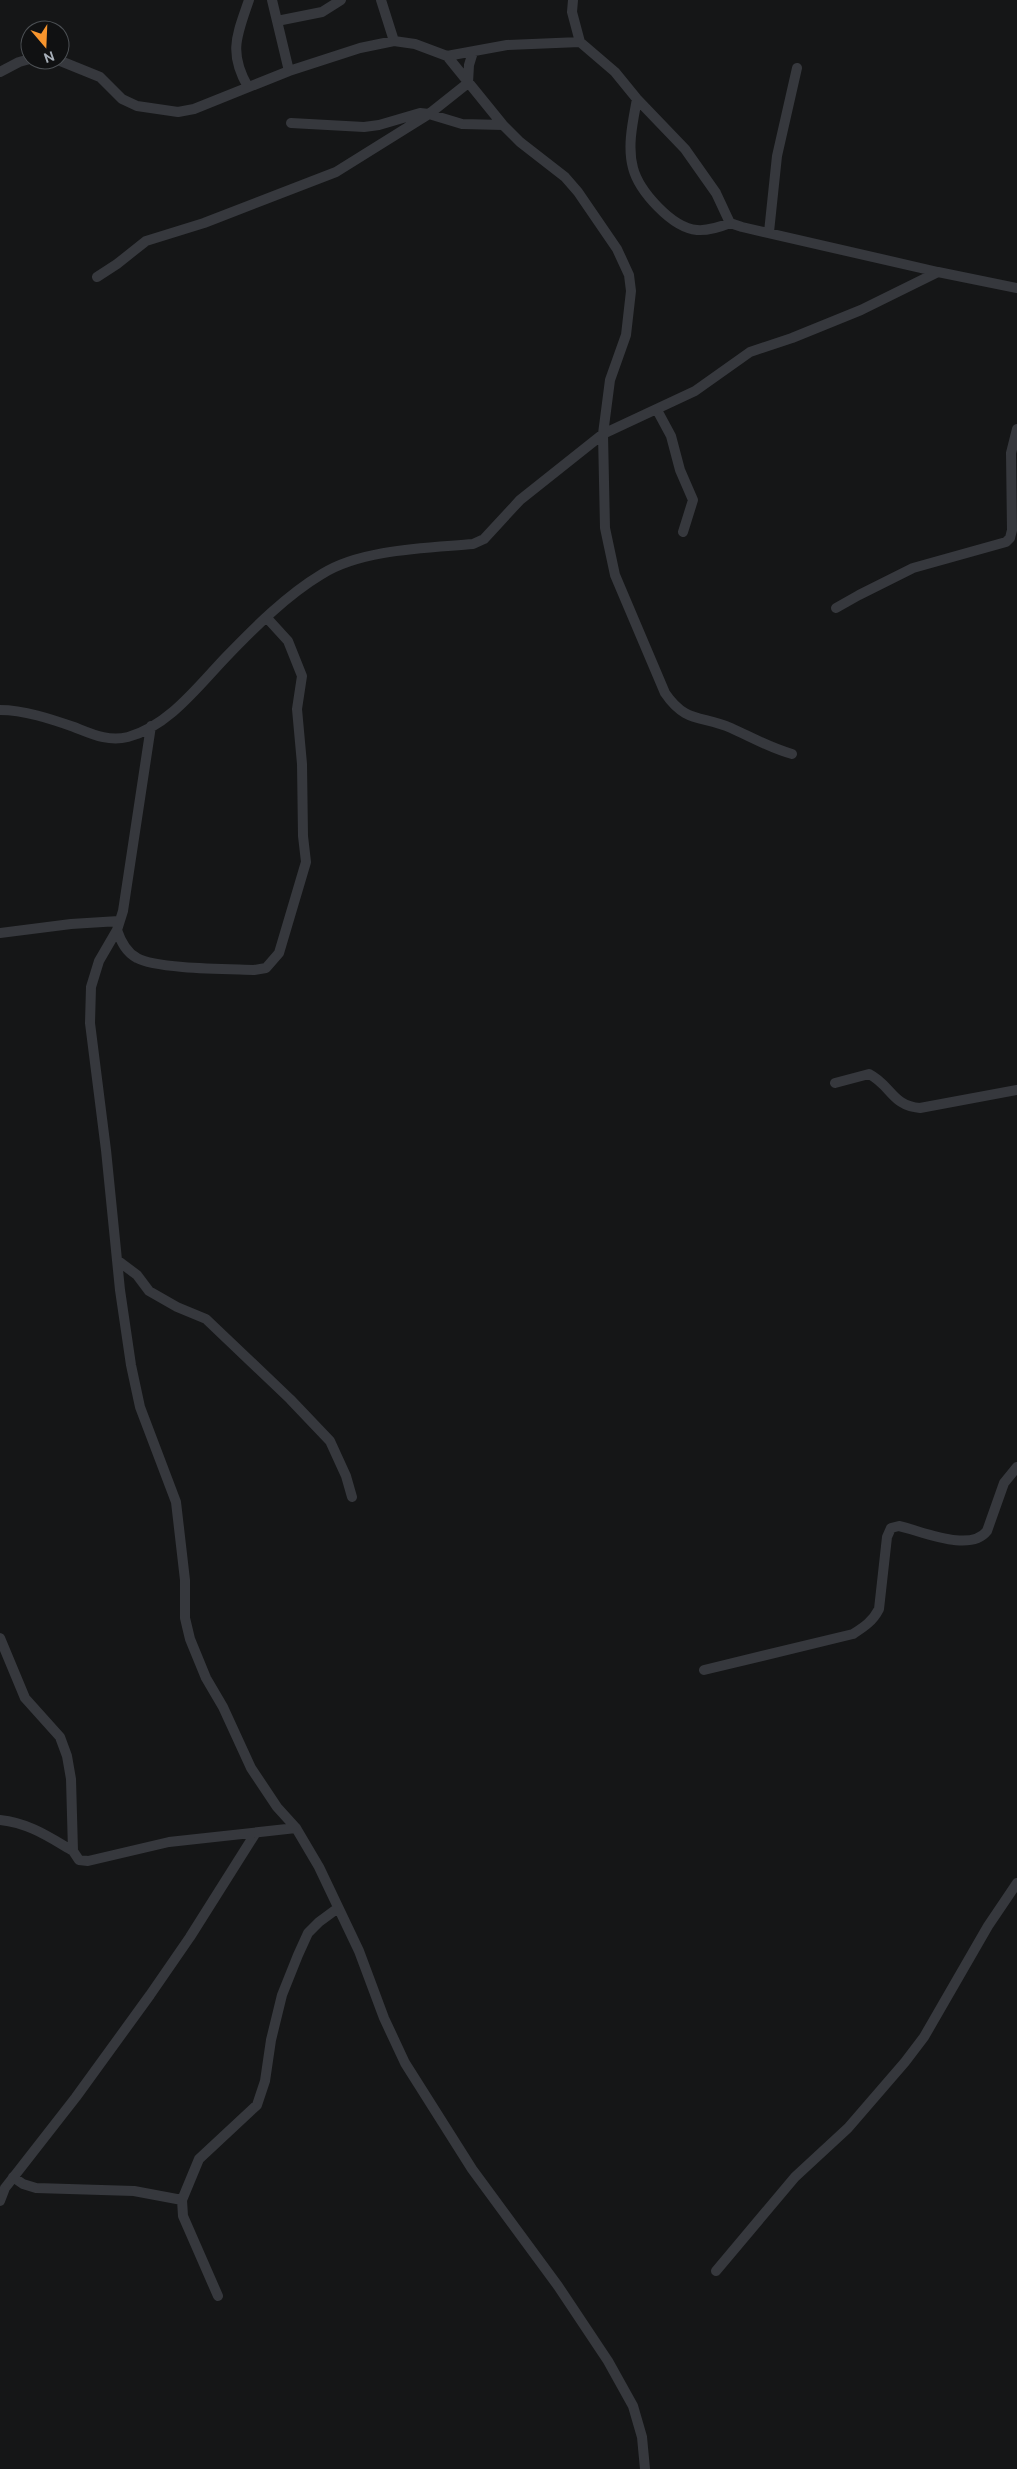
<svg xmlns="http://www.w3.org/2000/svg" width="1017" height="2469" viewBox="0 0 1017 2469" font-family="Ubuntu,sans-serif">
	<rect width="100%" height="100%" fill="#151617"/>
	<g fill="none" stroke-linecap="round" stroke-linejoin="round">
		<path stroke="#36383d" stroke-width="10" d="M272 0 289 71
			M381 0 394 41
			M573 0 572 12 580 42 615 72 637 99 685 149 716 193 730 223 742 227 938 272
			M277 21 322 12 341 0
			M447 56 507 45 580 42
			M58 60 100 77 122 99 137 106 178 112 194 109 289 71 360 48 394 41 415 44 447 56 503 125 520 142 565 177 578 192 617 249 629 275 631 291 626 335 610 380 603 434 605 528 615 575 665 693C686 724 702 715 731 728 751 737 770 748 792 754
			M0 72 19 62 30 59
			M248 87C228 52 237 35 249 0
			M637 99C633 121 627 146 633 168 639 191 672 228 697 230 709 231 720 227 730 223
			M291 123 364 127 379 125 420 113 429 114 462 124 503 125
			M769 232 777 156 797 68
			M97 277 117 264 146 241 204 223 336 172 429 114 468 83 469 65 473 52
			M657 410 671 436 680 470 693 500 683 532
			M836 608 859 595 913 568 1006 542 1010 538 1012 530 1011 453 1017 429
			M0 710C24 710 51 719 74 727 92 734 108 742 128 737 169 726 199 685 227 656 255 627 287 595 322 574 361 549 428 548 473 544L484 539 520 500 603 434 695 391 750 352 792 338 861 310 938 272 1017 288
			M151 726 123 911 117 930 99 961 91 987 90 1023 106 1150 120 1290 131 1365 140 1407 176 1502 185 1580V1618L190 1639 206 1678 223 1707 251 1768 277 1807 296 1828 319 1867 359 1951 384 2018 405 2063 472 2169 558 2286 608 2361 633 2406 642 2437 645 2469
			M117 930C121 942 126 952 137 958 156 969 230 969 254 970L266 968 279 953 306 862 303 836 302 764 297 709 302 676 288 641 267 618
			M0 933 71 924 119 921
			M835 1083 869 1074C891 1085 892 1106 920 1108L1017 1090
			M117 1260 137 1275 149 1291 177 1307 206 1319 290 1399 330 1441 346 1476 352 1497
			M0 1638 25 1698 60 1737 67 1756 71 1779 73 1851 79 1860 88 1861 169 1842 296 1828
			M704 1670 853 1634C864 1627 873 1621 879 1609L887 1537 891 1528 899 1526C922 1531 970 1553 987 1531L1004 1483 1017 1467
			M0 1820C29 1823 49 1837 73 1851
			M13 2177 23 2184 36 2188 134 2191 182 2200
			M0 2201 5 2188 76 2097 150 1995 190 1937 255 1834
			M716 2271 795 2177 848 2128 905 2062 924 2037 988 1926 1017 1883
			M218 2296 183 2216 182 2200 199 2159 257 2105 265 2081 271 2040 282 1995 298 1955 308 1933 319 1922 338 1908"/>
	</g>
	<g transform="translate(45 45) rotate(161)"><circle r="24" fill="#101112" stroke="#4c5054"/>
	<path d="M0-4L9 19L0 12L-9 19Z" fill="#f8952d"/>
	<text y="-8" font-size="14" font-weight="bold" text-anchor="middle" fill="#a7afb8">N</text>
	</g>
</svg>
